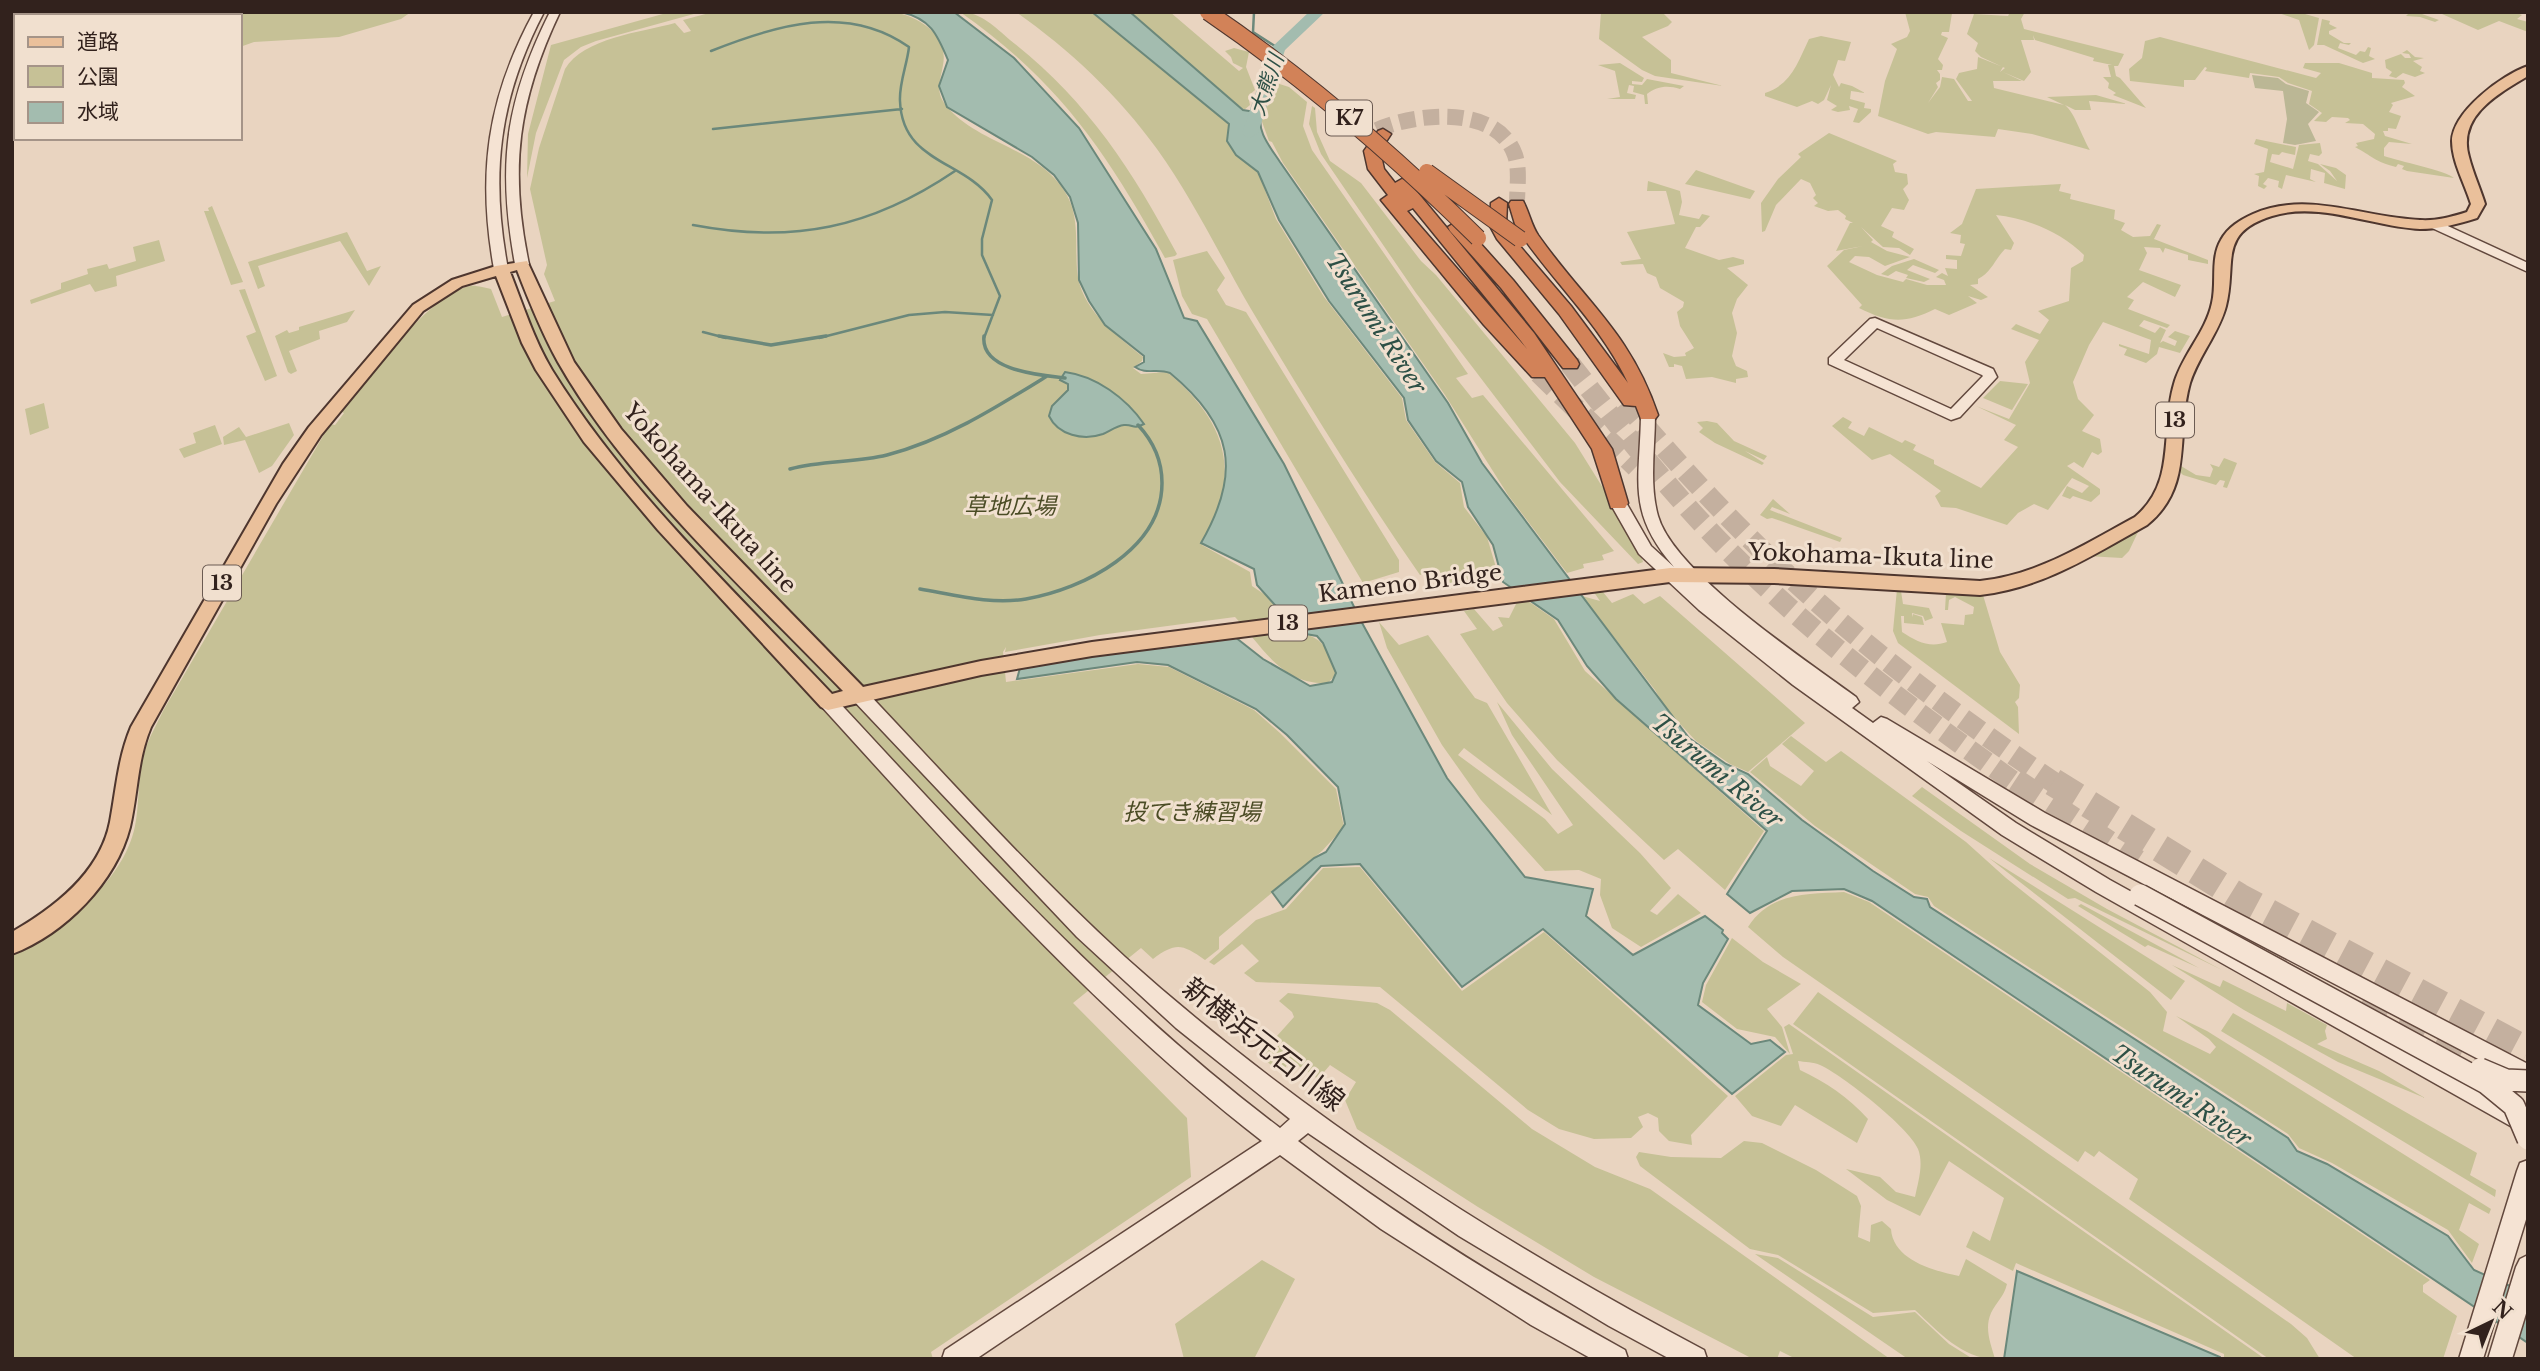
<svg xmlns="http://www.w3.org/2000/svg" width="2540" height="1371" viewBox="0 0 2540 1371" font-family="'Libre Baskerville','Noto Sans JP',serif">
	<rect width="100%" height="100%" fill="#e9d4c0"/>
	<path fill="#c6c196" d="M12 12H411L401 19 339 37 254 42 240 47V16H16V23L12 24Z
		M670 12H701L596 41 581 47 564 60 536 133 527 178 528 134 551 45Z
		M713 12H895C920 18 949 35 943 65 940 83 934 93 949 109 982 145 1038 148 1065 192 1080 216 1075 243 1077 270 1080 309 1115 334 1143 357L1142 361 1133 368 1141 374 1167 372C1205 403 1234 443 1222 494 1218 512 1208 527 1202 545L1250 572 1252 586 1270 598 1297 633C1324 636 1327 650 1338 672L1328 683C1281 685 1263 647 1235 617L1100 635 1005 652 1006 647 1003 652 1006 682 1138 664 1169 667 1254 710 1280 733 1336 789 1344 827 1322 851 1219 937V949L1205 960C1182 944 1176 942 1153 959L1141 948 1073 1003 1187 1118 1191 1177 931 1352 933 1359H12V955C61 928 123 884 135 826 140 801 137 775 145 751 149 737 157 724 163 711L330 424 335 425 344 413 342 412C369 379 429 293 470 286 476 285 485 288 491 289L502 317 555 301 544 274 547 265 530 189 539 148 565 69C583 38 642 32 675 23L684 33 691 31 683 20Z
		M960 12C981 12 995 27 1010 40 1086 99 1132 169 1177 254L1175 256 1165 258C1107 153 1060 82 960 12Z
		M1016 12H1092L1100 17 1229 124 1236 155 1258 172 1276 219 1324 297 1402 398 1406 420 1435 462 1460 483 1464 507 1487 537 1500 581 1473 585 1458 570H1453L1448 574 1457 587 1449 589 1436 570 1420 575C1360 489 1305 399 1251 309 1220 256 1193 199 1157 149 1118 95 1070 50 1016 12Z
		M1130 12H1170L1239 71 1243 68 1233 63 1231 57 1225 51 1234 48 1249 52 1246 67 1255 90 1248 96 1250 105 1244 110Z
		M1601 12H1662L1672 22 1668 26 1642 37 1671 60V73L1723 86 1655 76 1642 70 1599 39Z
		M1905 12 1952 13 1949 32H1942L1941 35 1948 38 1938 59 1943 65 1942 70H1937L1940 74V80L1936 83 1938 87 1928 103 1940 87 1942 77 1954 79 1968 101H1972L1956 79 1959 73 1977 69 1978 57 2003 67 2000 72 2005 68 1981 57 1975 51 1978 43 1967 34 1974 14 2008 16 2010 12H2025L2021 19 2024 29 2124 54 2118 66H2114L2116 76 2120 78 2146 108 2113 95 2116 93 2108 88 2109 83 2103 77H2111L2108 65H2112L2093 61 2094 58 2035 40 2033 35 2034 40H2021L2031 72 2024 81 2003 72 2022 81H1993L1994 88 2064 105 2047 97 2096 95 2127 104 2089 101 2091 110H2075L2065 105C2075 113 2082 137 2090 150L2032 134 1998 129 1995 137 1936 132 1928 134 1878 116 1885 81 1897 49 1891 44 1907 37 1910 31Z
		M2276 12H2298L2319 18 2314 45 2309 50 2299 20Z
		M2410 12H2514L2522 15 2517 19 2528 22V32L2499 21 2478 30 2442 14H2422L2439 20 2435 22 2420 17 2406 16Z
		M2322 19 2330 21 2329 24 2337 28 2329 31V34L2344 43H2351L2349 45 2340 43 2338 48 2356 55 2360 51 2365 52 2368 47 2371 48 2369 56 2375 59 2363 63 2324 45H2317Z
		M1821 36 1851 42 1845 61 1838 60 1833 75 1839 87 1841 83 1852 86 1865 93 1851 91 1850 99 1865 103 1864 108 1871 109V112L1859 123 1853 122 1858 109 1849 106 1850 110 1838 112 1831 110 1837 106 1827 100 1831 85 1824 100 1818 104 1812 101 1797 107 1765 96V93C1791 85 1798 62 1809 39Z
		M2160 37 2316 78 2321 73 2303 68 2305 63H2339L2372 73V78L2404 80 2405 83 2402 87 2415 96 2391 103 2393 105 2389 112 2401 116 2396 129 2388 128V131H2383L2385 136 2412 144 2389 142 2384 148V156C2398 161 2447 171 2454 178L2407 171 2402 169 2404 166 2398 164 2396 167C2375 162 2372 156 2355 147L2358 146 2356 143 2374 139 2375 134 2363 124 2345 123 2350 120 2348 118 2332 117 2326 122 2314 121 2322 113 2309 104 2312 91 2288 83 2279 77 2250 73 2249 78 2205 71 2207 68 2205 67 2195 80H2184V87L2130 81 2129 69 2142 58 2145 41Z
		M2407 50 2415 57 2424 58 2413 61 2422 67 2420 71 2425 73 2415 77 2403 73 2396 78 2389 76 2392 72 2386 68 2385 60 2401 54 2405 58H2411L2409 54 2402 53Z
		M1620 63 1644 78 1642 82 1632 81V84L1642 85 1647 79 1684 86 1680 89C1668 85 1657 86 1647 94L1648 104H1645L1644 95 1633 92 1634 86 1629 85 1627 93 1636 95 1635 99H1607L1620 97 1615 71 1598 65Z
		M1270 81 1289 87 1307 102 1303 126 1312 150 1468 374 1456 378 1472 398 1483 395 1614 551 1602 555 1604 560 1583 564 1584 568 1567 573 1508 495 1445 395 1283 163 1272 142 1269 141 1261 119 1263 109 1269 105 1265 96Z
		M1312 106 1315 108 1317 132 1330 161 1361 183 1421 261 1436 275 1575 443 1638 544 1643 562 1638 564 1560 482 1416 293 1321 154 1309 124Z
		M1829 133 1897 161 1893 164 1895 172 1907 174 1908 184 1903 189 1909 200 1904 210 1892 208 1881 226 1894 232 1892 237 1914 249 1910 255 1899 248 1883 247 1861 227 1873 240 1871 242 1887 251 1910 257 1885 266 1869 257 1855 256 1849 262 1877 275 1903 282 1906 279 1927 285H1946L1944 280 1936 277 1942 273 1948 276 1945 268 1957 269V260L1946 259V255L1961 256 1965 244 1960 243 1961 235 1950 233 1962 224 1976 189 2061 184 2059 191 2071 194 2070 199 2115 210 2114 219 2125 223 2121 230 2133 237 2150 236 2157 224 2161 225 2154 239 2208 260V264L2188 260V255L2165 248 2163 253 2160 248 2144 247 2147 253 2139 270 2181 285 2175 297 2143 282 2127 297 2134 300 2128 309 2170 325 2167 328 2144 320 2139 326 2155 333 2160 327 2166 330 2160 343 2163 341 2175 346 2177 341 2168 337 2175 331 2190 336 2180 353 2159 347 2157 354 2146 363 2124 355 2127 349 2119 346V344L2149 354 2151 340 2103 322 2089 345 2073 382 2078 399 2094 415 2082 431 2100 439 2102 452 2098 455 2092 452 2083 468 2074 462 2067 466 2100 489V494L2091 502 2073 496 2070 499 2062 496 2067 486 2082 493 2089 486 2072 478 2048 510 2034 504 2018 513 2007 525 1956 508 1941 507 1935 496 1941 491 1890 454 1872 460 1832 426 1843 417 1852 422 1848 428 1864 436 1869 427 1902 443 1905 440 1916 445 1913 450 1934 460V464L1981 488 2018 447 2004 440 2016 425 1976 406 2009 419 2030 383 2025 362 2039 340 2011 329 2016 324 2040 334 2049 320 2038 311 2069 301 2071 268 2083 261 2084 255C2062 233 2027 218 1996 215L2014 243 2011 250 2005 249C1995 259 1991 273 1978 279V284L1970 285 1988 297 1981 300 1968 296 1977 303 1949 315 1935 309C1905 324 1889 323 1859 308L1862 305 1827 266 1844 250 1863 246 1836 251 1850 223H1853L1845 219 1846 216 1838 210 1828 211 1814 206 1818 203 1813 198 1816 195 1810 183 1801 179 1776 205 1765 231 1762 232 1761 203 1778 179 1801 157 1798 154Z
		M2256 139 2296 147 2295 155 2282 152 2279 155 2272 154 2270 162 2293 169 2299 145 2320 143 2322 153 2319 156 2310 154 2308 161 2318 164 2337 181 2330 171 2320 164 2336 168 2346 175 2345 189 2324 183 2325 173 2311 169 2310 179 2316 182 2286 175 2282 189 2278 187 2279 181 2268 178 2263 184 2267 186 2264 189 2258 186 2259 176 2254 174 2264 172 2268 149 2254 144Z
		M1696 170 1755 191 1750 199 1685 184Z
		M1648 181 1680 191 1682 202 1679 215 1699 219 1702 214 1710 216 1700 227H1696L1685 248 1719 260 1733 257 1744 260V264L1727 268 1748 285 1737 299 1732 313 1737 333 1732 356 1736 366 1747 371 1748 377 1736 379V383L1712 377 1686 379 1682 366 1674 364V367H1669L1663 353 1674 357 1686 356 1685 353 1694 348 1680 326 1677 312 1683 307 1684 302 1660 288 1656 277 1647 273 1643 264 1622 265 1620 262 1641 259 1627 232 1675 224 1666 191H1647Z
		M212 206 243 282 231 285 204 211H209L208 208Z
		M347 232 367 271 381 266 369 286 340 241 258 266 265 286 258 289 248 262Z
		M159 240 165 261 116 276 117 286 95 292 90 284 31 304 30 300 61 289V283L88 274 87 269 107 264 109 269 136 261 133 247Z
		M1207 251 1225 278 1217 290 1226 305 1246 312 1399 560V572L1363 583 1207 319 1192 314 1182 296 1173 260Z
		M1914 259 1939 270 1935 273 1913 265 1907 270 1930 279 1924 282 1906 278 1908 275 1896 271 1888 276 1881 274 1892 266Z
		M245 289 277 376 265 381 246 336 256 332 239 290Z
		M355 310 347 322 319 331 320 339 289 351 297 371 291 374 288 372 275 336 287 330 289 333 299 330V327Z
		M2000 381 2028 384 2012 410 1983 398Z
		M44 403 49 428 30 435 25 409Z
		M1707 421 1717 423 1734 441 1767 456 1764 460 1745 451 1764 463 1762 465 1715 443 1699 432 1703 428 1697 422Z
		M289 423 294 435 272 466 259 473 245 440 224 445 223 437 239 427 246 437Z
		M215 425 222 444 184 458 179 449 196 443 193 433Z
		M2224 458 2237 463 2227 488 2223 487 2225 481 2220 480 2216 485 2183 475 2179 471 2181 466 2196 475 2210 477 2213 469 2210 464 2219 467Z
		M1773 499 1790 514 1772 507 1770 510 1842 538 1840 542 1772 518 1767 519 1760 515Z
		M2134 530 2138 532 2129 551 2122 558 2087 556Z
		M1598 586 1612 603 1633 594 1644 604 1660 596 1805 723 1748 772 1730 764 1696 741 1666 709 1655 690 1582 596 1600 601 1591 588Z
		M1897 589 1901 591 1903 604 1929 608 1933 618 1925 621 1923 616 1912 613V617L1913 614 1922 617 1924 625 1904 623V616H1901L1902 632C1917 642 1930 648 1947 642L1941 623 1964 625 1965 615 1973 614 1974 607 1955 597 1949 600 1948 610H1945L1946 593 1983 595 2000 652 2020 685 2019 698 2015 702 2018 707 2019 734 1898 643 1893 631Z
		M1525 599 1554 619 1585 671 1764 831 1725 890 1678 849 1664 860 1557 760 1507 703 1460 634 1477 629 1464 611 1474 609 1493 631 1503 626 1498 617 1509 618 1517 602Z
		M1379 622 1399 645 1428 635 1475 698 1487 703 1552 815 1464 748 1458 755 1545 819 1558 834 1573 825 1512 735 1497 702 1552 769 1640 853 1671 888 1650 911 1657 915 1678 894 1701 913 1641 947 1612 928 1600 895 1601 879 1579 870 1545 871 1481 800 1442 745 1387 648Z
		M1791 736 1826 762 1841 751 1966 842 2006 878 2150 992 2167 1012 2163 1031 2210 1054 2216 1047 2209 1039 2176 1016 2207 1031 2491 1209 2489 1214 2469 1203 2459 1230 2479 1244 2472 1263 2448 1230 2332 1163 2299 1148 2288 1134 1934 906 1928 897 1915 894 1815 826 1750 772 1767 757 1770 766 1801 786 1814 771 1782 744Z
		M1922 787 2030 864 2107 909 2222 970 2075 898 2068 899 1961 831 1912 796Z
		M1989 858 2185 981 2171 1000Z
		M1360 867 1462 991 1544 932 1728 1096 1691 1135 1692 1145 1669 1141 1659 1131 1658 1118 1648 1113 1638 1117 1643 1127 1631 1138 1594 1139 1559 1129 1528 1110 1380 987 1256 982 1244 973 1259 961 1242 944 1214 965 1209 962 1256 920 1286 909 1323 868Z
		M1844 892 1869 902 2430 1280 2423 1285V1292L2457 1316 2443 1359H2357L2129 1199 2138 1179 2099 1151 2094 1157 2085 1151 2078 1162 1783 957 1748 927C1770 892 1808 894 1844 892Z
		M2081 904 2199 968 2148 945 2145 947 2078 906Z
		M1732 938 1763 962 1801 984 1767 1009 1782 1027 1790 1054 1775 1037 1737 1029 1702 1002 1706 985Z
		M2172 965 2220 987 2223 980 2286 1011 2287 1003 2327 1025 2325 1031 2327 1039 2317 1044 2379 1071 2425 1098 2338 1062 2244 1010Z
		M1818 992 2291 1324 2307 1338 2320 1359H2269L1793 1024Z
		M1288 993 1377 1003 1390 1010 1532 1129 1595 1167 1650 1189 1890 1359H1796L1780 1351 1777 1359H1753L1594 1277 1478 1207 1357 1129 1345 1100 1356 1082 1330 1065 1318 1079 1290 1060 1282 1073 1259 1056 1294 1017 1292 1012 1279 1001Z
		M2233 1013 2477 1153 2470 1175 2496 1190 2495 1197 2221 1031Z
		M1789 1024 2265 1359H2224V1354L2016 1263 2013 1271 1966 1247 1973 1231 1990 1241 2004 1198 1949 1161 1920 1216 1887 1200 1846 1169 1880 1177 1896 1192 1915 1197C1918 1182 1924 1164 1918 1149 1909 1127 1842 1075 1820 1065 1814 1062 1804 1062 1798 1061L1800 1070C1826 1082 1848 1097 1868 1119L1857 1143 1795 1105 1781 1126 1752 1116 1735 1096 1786 1055 1793 1054 1784 1027Z
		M1744 1141 1762 1143 1816 1170 1857 1196 1861 1206 1858 1237 1870 1242 1871 1225 1882 1221 1891 1229C1893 1260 1934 1271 1959 1276L1966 1259 2007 1284C2004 1297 1996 1302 1991 1313 1984 1329 1991 1344 1995 1359 1962 1359 1938 1331 1915 1310L1873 1313 1778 1255 1750 1249 1640 1166 1636 1157 1639 1152 1671 1157 1721 1158Z
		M1755 1254 1778 1258 1873 1317 1915 1312 1949 1344 1973 1359H1908Z
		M1262 1260 1295 1279 1254 1359H1184L1175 1324Z"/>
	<path fill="#bbb795" d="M2252 75 2278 78 2286 84 2309 91 2306 103 2319 112 2308 124 2316 141 2295 145 2283 143 2287 119 2283 91 2255 88Z"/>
	<path fill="#a3bcaf" stroke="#6b887b" stroke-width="2" d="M901 12H954L1014 58 1079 128 1156 249 1184 318 1197 321 1284 464 1361 621 1447 778 1525 877 1593 889 1586 916 1633 955 1705 916 1723 930 1722 933 1728 939 1703 983 1698 1005 1751 1044 1770 1040 1785 1052 1732 1094 1543 929 1462 987 1360 864 1321 866 1283 907 1272 892 1314 858 1326 852 1345 824 1338 787 1287 735 1256 709 1168 665 1137 662 1017 679 1020 668 1088 655 1235 637 1263 659 1310 686 1332 682 1336 673 1323 643 1317 636 1300 633 1257 585 1254 569 1201 543C1242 472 1233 425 1170 373 1157 368 1146 375 1135 367L1144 362V356L1105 325 1089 301 1079 280 1078 223 1070 197 1054 175 1032 157 947 107 939 86 948 60C937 34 931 19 901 12Z
		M1092 12H1130L1243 110 1262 113C1255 130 1271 148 1280 162L1448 403 1482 463 1689 738 1726 764 1748 774 1802 820 1873 871 1914 897 1927 899 1930 907 2288 1138 2297 1151 2327 1164 2448 1236 2474 1270 2528 1294V1343L1872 901 1844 889 1792 891 1750 913 1727 894 1767 831 1616 699 1587 666 1558 620 1503 582 1493 545 1468 507 1462 482 1436 461 1408 420 1404 398 1329 301 1279 220 1258 172 1236 155 1227 141 1229 124Z
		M1065 372C1096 376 1126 398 1144 424 1132 430 1134 424 1124 425 1116 426 1110 431 1103 434 1083 441 1058 435 1049 416L1052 406 1068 390V384L1060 380Z
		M2017 1271 2220 1357 2221 1359H2004Z"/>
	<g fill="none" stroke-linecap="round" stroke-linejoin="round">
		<path stroke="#6b887b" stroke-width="2.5" d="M1254 12 1253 32 1278 48
			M711 51C776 25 847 3 909 47 907 65 899 83 900 101 902 163 964 160 992 200L982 239V255L1000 296 984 338
			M713 129 902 109
			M693 225C793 244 871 228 955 171
			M703 332 726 338
			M819 338 909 315 945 312 993 315"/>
		<path stroke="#6b887b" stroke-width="3.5" d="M719 336 771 345 826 336
			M984 336C980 371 1041 375 1065 378
			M790 469C822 460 855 463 887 455 945 440 997 407 1047 376
			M920 589C955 595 991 605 1026 599 1084 589 1162 549 1162 483 1162 461 1153 441 1138 425"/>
		<path fill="#a3bcaf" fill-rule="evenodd" d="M1309 12H1325L1285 50 1258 133 1250 138 1245 136 1242 133 1271 48Z"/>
		<path stroke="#c4b09f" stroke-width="16" stroke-dasharray="16 8" stroke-linecap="butt" d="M1377 130C1415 113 1497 104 1515 155 1520 170 1517 188 1517 204"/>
		<path stroke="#c4b09f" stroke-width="21" stroke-dasharray="21 10" stroke-linecap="butt" d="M1570 364C1617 424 1664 484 1717 539 1806 631 1912 710 2017 784
			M1539 373 1636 467
			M1624 402C1672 457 1720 511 1773 561 1859 644 1957 717 2056 784"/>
		<path stroke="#c4b09f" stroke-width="28" stroke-dasharray="28 14" stroke-linecap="butt" d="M2014 782 2136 863
			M2053 782 2239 897 2528 1051
			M2364 998 2503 1073"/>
		<g stroke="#62483d" stroke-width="3">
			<path id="secondary" d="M534 12H544C499 98 490 174 508 269L501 273 494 269C477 174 487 98 534 12Z
				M550 12H560C518 100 509 169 529 264L522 268 515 264C497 165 505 102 550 12Z
				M2437 221 2528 263V272L2432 228 2431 225Z
				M1875 318 1993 369 1997 377 1960 417 1951 420 1829 364V358L1870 319ZM1877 328 1982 375 1983 376 1951 409 1844 360Z
				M1648 410 1655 415C1655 448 1649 484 1658 516 1674 573 1807 661 1856 697L1859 702 1852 708 1873 723 1881 717 1887 719 2045 813 2528 1064V1085L2031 825 1927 761 2016 823 2110 880 2528 1111V1128L2522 1131 2514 1128 2096 892 2002 835 1793 685 1699 610 1639 554 1610 503 1618 498 1624 499 1651 546 1674 567C1626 512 1640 481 1641 415Z
				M859 688 865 690C950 780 1033 873 1125 957 1300 1114 1496 1240 1704 1350L1707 1359H1670L1609 1326 1459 1236 1308 1133 1298 1141C1401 1220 1511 1287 1625 1350L1628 1359H1592L1531 1325 1381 1229 1280 1155 976 1359H942L945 1350 1262 1141C1097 1013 962 861 822 707L819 702 822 697H834C977 851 1111 1000 1280 1128L1290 1119 1176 1028 1077 937 853 700 850 695 853 690Z
				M2528 1160V1213L2483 1359H2459L2517 1171 2520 1163Z
				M2528 1255V1307L2512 1359H2488L2516 1267 2520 1259Z"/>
		</g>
		<g stroke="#4e362e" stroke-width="4">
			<path id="primary" d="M2528 66V76C2498 94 2457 116 2469 157 2473 173 2480 188 2485 204L2477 218C2458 224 2440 229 2420 229 2372 227 2320 201 2272 216 2217 233 2237 263 2226 306 2219 333 2199 355 2190 383 2175 435 2195 486 2147 525 2093 555 2043 588 1980 595L1774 583 1670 582 1092 656 981 675 828 710 821 707 658 530 584 442 536 370 522 343 496 276 462 286 423 311 321 435 276 504 151 727C137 760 138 793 130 827 116 882 65 934 12 954V932C54 908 100 873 110 822 116 790 118 758 131 727L283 464 309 427 413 305 452 280 496 266 527 261 574 362 621 429 687 506 863 687 981 661 1092 642 1670 568 1774 569 1980 581C2038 575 2085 544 2135 517 2177 482 2160 431 2174 384 2182 355 2206 332 2212 303 2217 282 2210 259 2221 240 2228 227 2240 220 2253 214 2307 190 2364 218 2420 220 2437 221 2451 217 2467 212L2471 204C2465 184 2452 162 2452 141 2453 111 2502 75 2528 66ZM517 270C529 301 542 333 558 362 626 482 748 592 843 691L832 694C735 591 627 491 552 370 534 340 523 305 510 272Z"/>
		</g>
		<g stroke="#4e362e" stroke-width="3">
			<path id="highway" d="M1383 129 1391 134 1380 151 1384 169 1395 183 1402 179 1408 181 1534 333 1612 449 1628 503 1625 508H1611L1592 449 1545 377H1532L1484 325 1381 200 1388 195 1368 169 1364 151 1378 131ZM1413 208 1521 341 1527 349 1407 211Z
				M1499 198 1507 203 1506 226 1512 237 1571 306 1628 383C1602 327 1558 287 1523 237L1515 224 1509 204 1511 201H1523C1529 212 1531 224 1538 235 1585 302 1630 332 1658 415L1655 419H1641L1636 406 1624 405 1559 314 1497 239 1490 226 1491 203Z
				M1456 222 1462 223 1513 280 1577 360 1579 364 1577 368H1563L1501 288 1450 231 1448 227Z"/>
		</g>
		<use href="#secondary" fill="#f5e3d3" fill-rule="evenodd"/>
		<use href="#primary" fill="#eac09b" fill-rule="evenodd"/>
		<use href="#highway" fill="#d28258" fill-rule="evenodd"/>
		<g stroke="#62483d" stroke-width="24" stroke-linecap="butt">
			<path id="secondary-bridge" d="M2140 895 2486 1083 2514 1106 2528 1139
				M2480 1069 2506 1080 2528 1081"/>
		</g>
		<g stroke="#4e362e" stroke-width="18" stroke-linecap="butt">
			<path id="highway-bridge" d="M1208 12C1306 79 1394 155 1478 238
				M1427 172 1520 239"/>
		</g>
		<use href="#secondary-bridge" stroke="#f5e3d3" stroke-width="21"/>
		<use href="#highway-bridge" stroke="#d28258" stroke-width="16"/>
	</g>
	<g text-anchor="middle" stroke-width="6" stroke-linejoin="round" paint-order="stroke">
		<g font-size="21" font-style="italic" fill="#2d5046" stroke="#f1e0cf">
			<text transform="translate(1267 85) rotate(-71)" y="7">大熊川</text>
		</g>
		<g fill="#f1e0cf" stroke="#6b5b52" stroke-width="2">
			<rect x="1326" y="100.5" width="46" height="35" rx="5"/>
			<rect x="2156" y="402.5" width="38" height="35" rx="5"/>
			<rect x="203" y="565.5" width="38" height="35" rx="5"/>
			<rect x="1269" y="605.5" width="38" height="35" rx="5"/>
		</g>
		<g font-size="21" font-weight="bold" fill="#32221d">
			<text x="1349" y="125">K7</text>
			<text x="2175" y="427">13</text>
			<text x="222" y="590">13</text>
			<text x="1288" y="630">13</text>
		</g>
		<g font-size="23" fill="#32221d" stroke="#f1e0cf">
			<text transform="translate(710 498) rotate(48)" y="8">Yokohama-Ikuta line</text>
			<text transform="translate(1871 556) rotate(2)" y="8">Yokohama-Ikuta line</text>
			<text transform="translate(1410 583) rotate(-7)" y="8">Kameno Bridge</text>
		</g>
		<g font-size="23" font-style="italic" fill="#4b4c25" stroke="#f1e0cf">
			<text x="1010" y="514">草地広場</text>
			<text x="1192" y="820">投てき練習場</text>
		</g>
		<g font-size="24" font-style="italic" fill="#2d5046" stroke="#f1e0cf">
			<text transform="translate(1376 323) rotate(57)" y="8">Tsurumi River</text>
			<text transform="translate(1717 771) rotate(40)" y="8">Tsurumi River</text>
			<text transform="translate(2181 1096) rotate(34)" y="8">Tsurumi River</text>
		</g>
		<g font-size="28" fill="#32221d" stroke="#f1e0cf">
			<text transform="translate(1264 1044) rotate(38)" y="10">新横浜元石川線</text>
		</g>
	</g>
	<rect width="2540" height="1371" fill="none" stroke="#32221d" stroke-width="28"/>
	<rect x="14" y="14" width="228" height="126" fill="#f1e0cf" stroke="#a59488" stroke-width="2"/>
	<rect x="28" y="37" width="35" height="10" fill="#eac09b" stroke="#a59488" stroke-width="2"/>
	<text x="77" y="49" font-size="21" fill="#32221d">道路</text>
	<rect x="28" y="66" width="35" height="21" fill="#c6c196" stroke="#a59488" stroke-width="2"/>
	<text x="77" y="84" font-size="21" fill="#32221d">公園</text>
	<rect x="28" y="102" width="35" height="21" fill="#a3bcaf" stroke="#a59488" stroke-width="2"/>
	<text x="77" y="119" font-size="21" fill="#32221d">水域</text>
	<g transform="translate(2491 1322) rotate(43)" stroke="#f1e0cf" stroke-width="5" paint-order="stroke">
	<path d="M0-5L12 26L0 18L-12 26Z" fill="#32221d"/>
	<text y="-10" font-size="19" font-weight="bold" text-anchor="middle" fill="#32221d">N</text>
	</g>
</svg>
